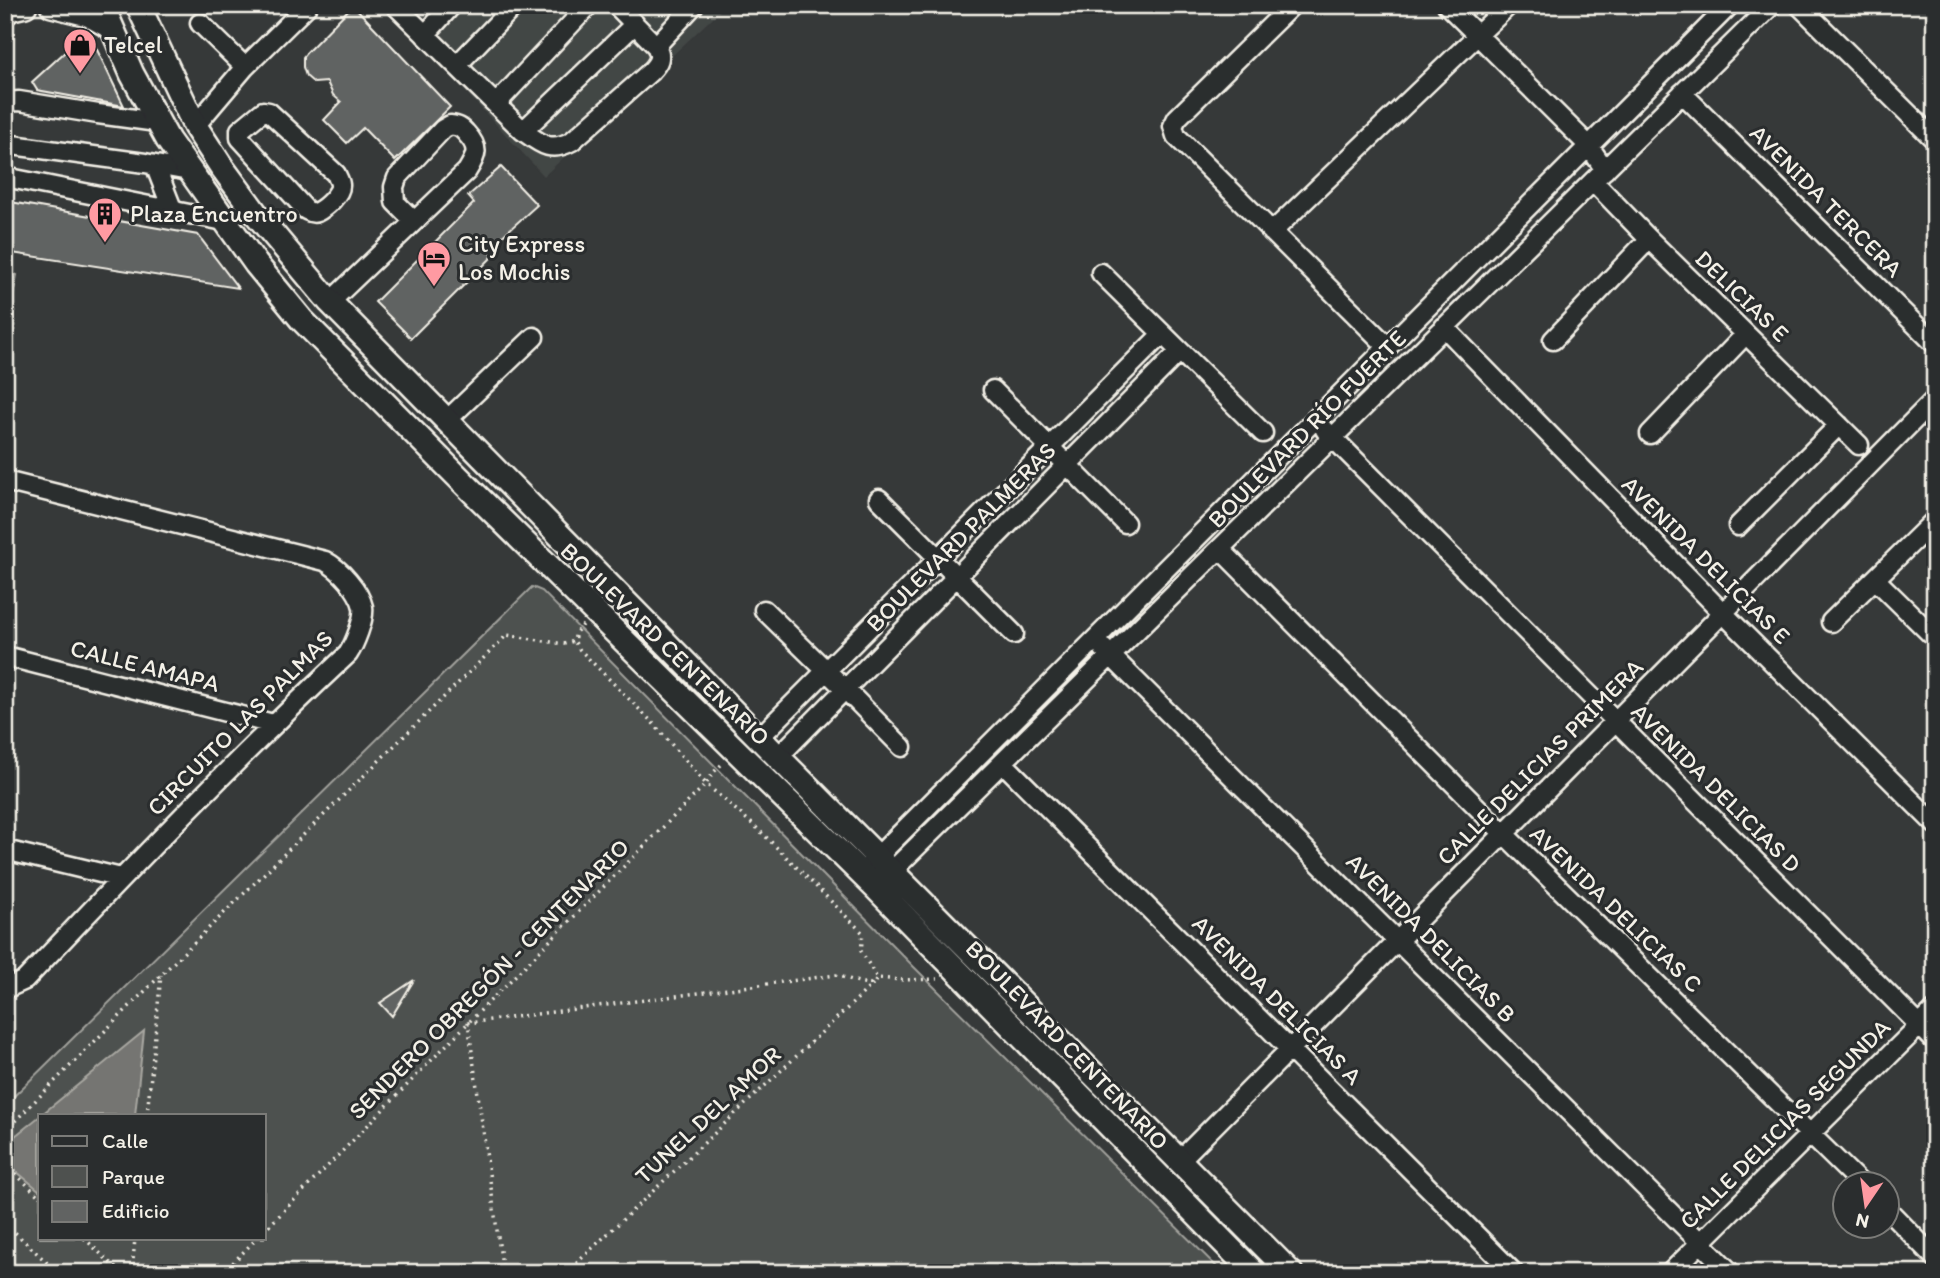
<svg xmlns="http://www.w3.org/2000/svg" width="1940" height="1278" viewBox="0 0 1940 1278" font-family="Itim,sans-serif">
	<rect width="100%" height="100%" fill="#363939"/>
	<filter id="ink" filterUnits="userSpaceOnUse"><feTurbulence type="fractalNoise" baseFrequency=".0143" numOctaves="2"/><feDisplacementMap in="SourceGraphic" scale="14" xChannelSelector="R" yChannelSelector="G"/><feConvolveMatrix kernelMatrix="1 2 1 2 8 2 1 2 1" color-interpolation-filters="sRGB"/></filter>
	<g filter="url(#ink)">
		<path fill="#434645" d="M385 5H726L544 176Z"/>
		<path fill="#4e514f" stroke="#a1a19c" stroke-width="2" fill-rule="evenodd" d="M5 272 17 275 5 337Z
			M532 587 542 591 914 967 1223 1273H5V1105ZM40 1115H264V1238H40Z"/>
		<path fill="#757572" stroke="#a8a7a1" stroke-width="2" d="M144 1031 135 1115H41Z
			M40 1116V1191L5 1162V1144Z"/>
		<path fill="#616362" stroke="#f4f1e8" stroke-width="2" d="M353 5 450 107 395 161 363 128 347 143 324 120 341 102 333 95 327 82 314 83 306 76 303 67V57L307 52Z
			M88 31 124 106 37 90 32 82Z
			M501 167 537 205 488 249 494 255 411 338 375 302 474 203 468 196Z
			M5 201 198 235 238 288 5 252Z
			M414 980 392 1016 380 1003Z"/>
		<g fill="none" stroke-linecap="round" stroke-linejoin="round">
			<g stroke="#f4f1e8" stroke-width="23">
				<path id="minor" d="M395 5 523 131C541 144 550 153 572 141L650 72C659 63 662 57 656 46
					M616 5 656 46 694 5
					M1292 5 1177 118 1173 126 1176 136 1388 347
					M1447 5 1589 146 1605 170
					M1799 5 1935 140
					M200 23 245 67
					M425 35 452 5
					M457 65 515 5
					M1682 93 1935 344
					M5 102 19 101 98 114 157 122
					M496 104 589 5
					M263 111 269 112 336 174C337 177 340 181 340 185 341 194 325 208 317 212 312 214 310 212 306 210L240 138V130Z
					M195 126 245 67 308 5
					M523 131 635 24
					M5 144 145 163 189 171
					M155 165 173 211
					M5 177 224 221
					M1593 181 1649 239 1859 445
					M1272 232 1509 5
					M1101 273 1263 433
					M330 302 467 171C477 155 480 148 466 133 461 127 458 126 450 125L443 129 397 178 394 187 395 202 414 221
					M1444 327 1723 613 1935 824
					M1553 340 1649 239
					M993 390 1125 523
					M446 421 534 337
					M1325 430 1935 1041
					M1650 434 1746 334
					M5 481 325 561C340 569 359 590 363 607 365 619 354 645 348 654 236 759 130 869 25 980L5 989
					M879 499 1014 634
					M1738 526 1839 425
					M1220 549 1504 834 1861 1184
					M1876 580 1935 638
					M764 610 845 689 902 747
					M1831 622 1935 520
					M1103 648 1731 1273
					M5 656 273 724
					M759 738 1162 334
					M778 757 1180 351
					M1003 763 1514 1273
					M5 850 121 878
					M870 864 1730 5
					M883 880 1772 5
					M1180 1160 1935 399
					M1888 1210 1935 1258
					M1670 1273 1935 1010"/>
			</g>
			<g stroke="#f4f1e8" stroke-width="28">
				<path id="major" d="M52 5 88 14 111 27
					M102 5 132 74 168 140 256 264 302 320 475 494 876 888 1254 1273
					M138 5 195 126 221 166 257 215 330 302 778 757 1291 1273
					M5 13 12 8 25 5"/>
			</g>
			<path stroke="#f4f1e8" stroke-width="3.5" stroke-dasharray="2 5" stroke-linecap="butt" d="M583 625 576 632 574 641 580 650 652 722 706 784 758 829 863 933 861 951 877 978 903 980 938 979
				M147 1115 161 975
				M5 1131 161 975 507 635 564 644 574 641
				M5 1164 40 1197
				M5 1223 58 1273
				M264 1231 468 1023 706 784 714 772 723 763
				M84 1238 121 1273
				M132 1273 135 1238
				M223 1273 257 1238
				M503 1273 468 1023 836 975C850 979 860 984 874 984L877 978
				M566 1273 873 984"/>
			<use href="#minor" stroke="#2a2d2e" stroke-width="18"/>
			<use href="#major" stroke="#2a2d2e" stroke-width="23"/>
		</g>
	</g>
	<defs>
		<g id="shop-pin" transform="scale(1.75)"><path d="M0 17L-7.5 6A9.5 9.5 0 1 1 7.5 6Z" fill="#ff9aa2" stroke="#2a2d2e"/><path d="M-5-2.5h2.3a2.7 3.5 0 0 1 5.4 0H5L5.5 6h-11ZM-1.5-2.5h3a1.5 2.3 0 0 0-3 0Z" fill="#111"/></g>
		<g id="building-pin" transform="scale(1.75)"><path d="M0 17L-7.5 6A9.5 9.5 0 1 1 7.5 6Z" fill="#ff9aa2" stroke="#2a2d2e"/><path d="M-4-6H4V6H1V3H-1V6H-4ZM-2.5-4.3h1.7v1.8h-1.7ZM.8-4.3h1.7v1.8H.8ZM-2.5-1h1.7V.8h-1.7ZM.8-1h1.7V.8H.8Z" fill="#111"/></g>
		<g id="hotel-pin" transform="scale(1.75)"><path d="M0 17L-7.5 6A9.5 9.5 0 1 1 7.5 6Z" fill="#ff9aa2" stroke="#2a2d2e"/><path d="M-6-4.5h1.5V1H6V5H4.5V3h-9V5H-6ZM-4 0a1.8 1.8 0 1 1 3.6 0ZM.5 0V-2.5h3Q6-2.5 6 0Z" fill="#111"/></g>
	</defs>
	<g fill-rule="evenodd">
		<use href="#shop-pin" x="80" y="45"/>
		<use href="#building-pin" x="105" y="214"/>
		<use href="#hotel-pin" x="434" y="258"/>
	</g>
	<g text-anchor="middle" stroke-width="6" stroke-linejoin="round" paint-order="stroke">
		<g font-size="24" fill="#f4f1e8" stroke="#2a2d2e" text-anchor="start">
			<text x="104" y="53">Telcel</text>
			<text x="130" y="222">Plaza Encuentro</text>
			<text x="458" y="252">City Express<tspan x="458" dy="28">Los Mochis</tspan></text>
		</g>
		<g font-size="24" fill="#f4f1e8" stroke="#2a2d2e">
			<text transform="translate(1826 201) rotate(45)" y="8">AVENIDA TERCERA</text>
			<text transform="translate(1742 296) rotate(44)" y="8">DELICIAS E</text>
			<text transform="translate(1307 429) rotate(-45)" y="8">BOULEVARD RÍO FUERTE</text>
			<text transform="translate(961 537) rotate(-45)" y="8">BOULEVARD PALMERAS</text>
			<text transform="translate(1706 560) rotate(45)" y="8">AVENIDA DELICIAS E</text>
			<text transform="translate(665 644) rotate(44)" y="8">BOULEVARD CENTENARIO</text>
			<text transform="translate(145 666) rotate(14)" y="8">CALLE AMAPA</text>
			<text transform="translate(240 723) rotate(-45)" y="8">CIRCUITO LAS PALMAS</text>
			<text transform="translate(1540 762) rotate(-45)" y="8">CALLE DELICIAS PRIMERA</text>
			<text transform="translate(1716 788) rotate(45)" y="8">AVENIDA DELICIAS D</text>
			<text transform="translate(1616 909) rotate(44)" y="8">AVENIDA DELICIAS C</text>
			<text transform="translate(1431 938) rotate(45)" y="8">AVENIDA DELICIAS B</text>
			<text transform="translate(489 979) rotate(-45)" y="8">SENDERO OBREGÓN - CENTENARIO</text>
			<text transform="translate(1277 1000) rotate(45)" y="8">AVENIDA DELICIAS A</text>
			<text transform="translate(1067 1045) rotate(46)" y="8">BOULEVARD CENTENARIO</text>
			<text transform="translate(708 1115) rotate(-43)" y="8">TUNEL DEL AMOR</text>
			<text transform="translate(1785 1124) rotate(-45)" y="8">CALLE DELICIAS SEGUNDA</text>
		</g>
	</g>
	<rect width="1940" height="1278" fill="none" stroke="#2a2d2e" stroke-width="28"/>
	<rect x="14" y="14" width="1912" height="1250" fill="none" stroke="#f4f1e8" stroke-width="2.5" filter="url(#ink)"/>
	<rect x="38" y="1114" width="228" height="126" fill="#2a2d2e" stroke="#7b7b78" stroke-width="2"/>
	<rect x="52" y="1136" width="35" height="10" fill="#2a2d2e" stroke="#7b7b78" stroke-width="2"/>
	<text x="102" y="1148" font-size="21" fill="#f4f1e8">Calle</text>
	<rect x="52" y="1166" width="35" height="21" fill="#4e514f" stroke="#7b7b78" stroke-width="2"/>
	<text x="102" y="1184" font-size="21" fill="#f4f1e8">Parque</text>
	<rect x="52" y="1201" width="35" height="21" fill="#616362" stroke="#7b7b78" stroke-width="2"/>
	<text x="102" y="1218" font-size="21" fill="#f4f1e8">Edificio</text>
	<g transform="translate(1866 1205) rotate(193)"><circle r="33" fill="#2a2d2e" stroke="#7b7b78" stroke-width="2"/>
	<path d="M0-5L12 26L0 18L-12 26Z" fill="#ff9aa2"/>
	<text y="-10" font-size="19" font-weight="bold" text-anchor="middle" fill="#f4f1e8">N</text>
	</g>
</svg>
